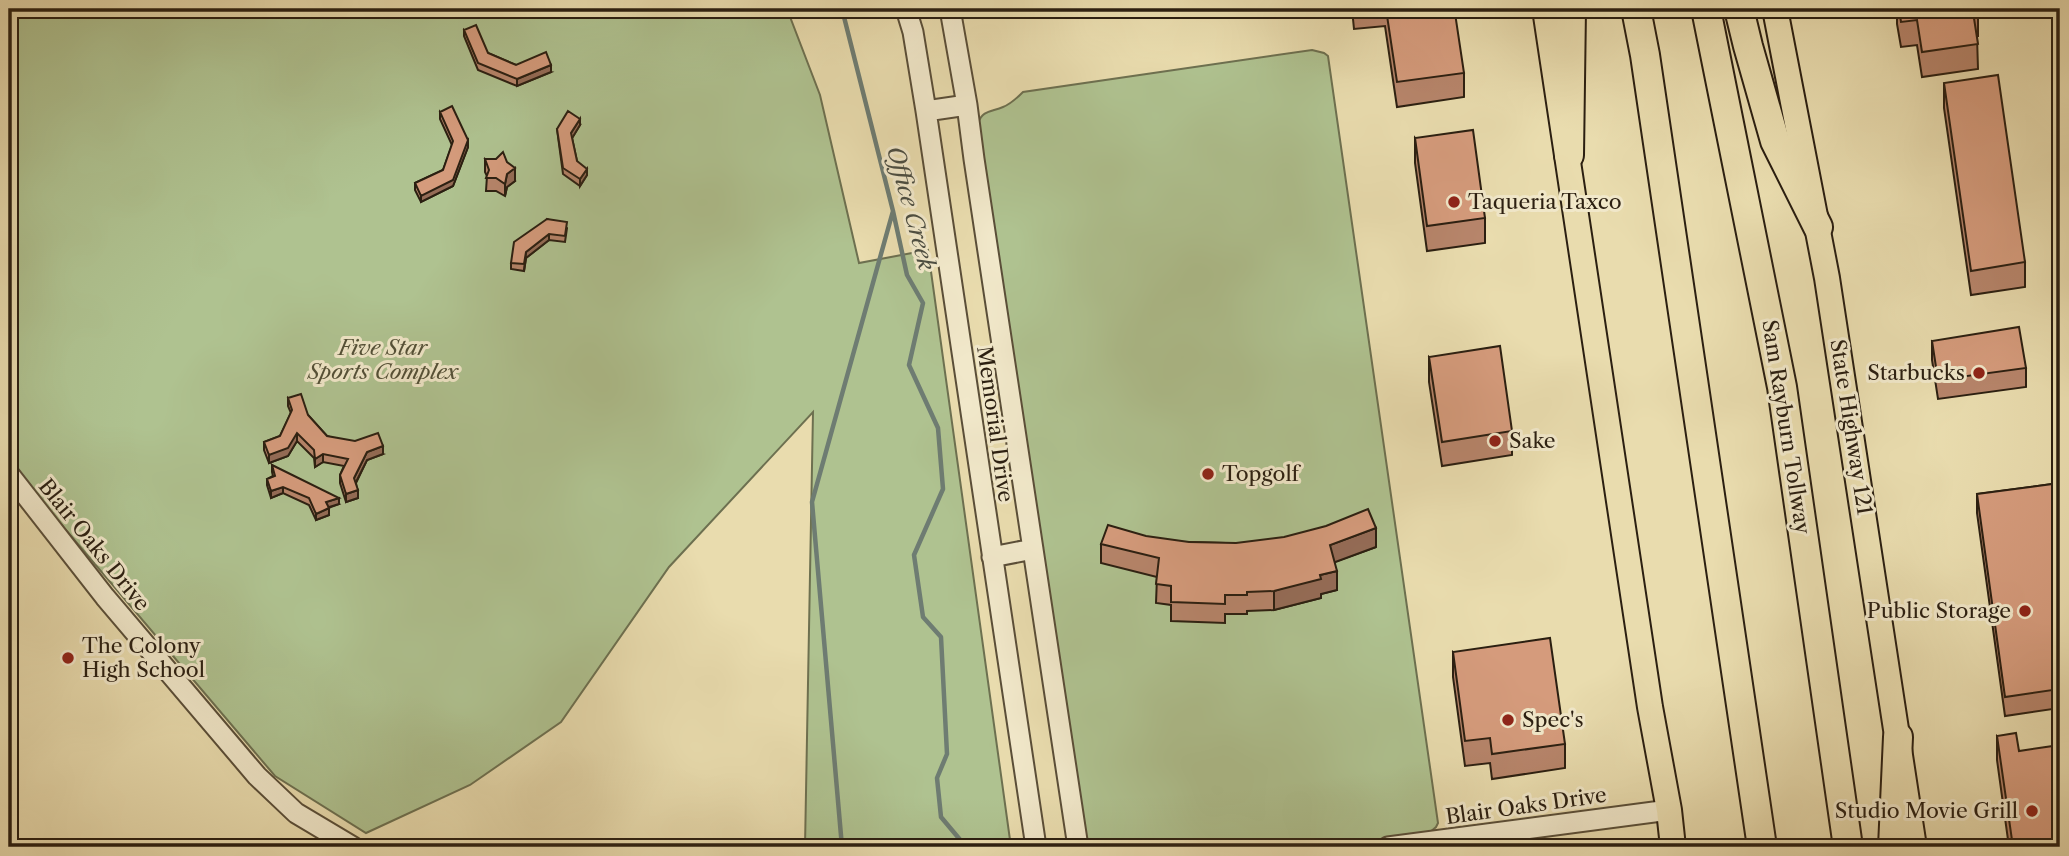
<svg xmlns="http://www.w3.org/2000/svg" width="2069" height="856" viewBox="0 0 2069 856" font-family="'Libre Caslon Text',serif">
	<rect width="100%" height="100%" fill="#e9dcae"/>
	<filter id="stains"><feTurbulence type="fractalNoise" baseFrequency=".00286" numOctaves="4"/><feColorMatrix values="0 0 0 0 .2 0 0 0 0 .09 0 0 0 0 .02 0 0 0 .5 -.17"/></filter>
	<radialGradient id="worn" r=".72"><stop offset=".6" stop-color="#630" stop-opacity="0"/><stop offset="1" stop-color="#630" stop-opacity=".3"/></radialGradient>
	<path fill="#afc290" stroke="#6d7050" stroke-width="2" d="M9 9H787L820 95 859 263 928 250 1011 847H805L813 412 669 567 561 722 470 785 366 833 275 776 9 463Z
		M1312 50 1324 53 1328 56 1438 823 1436 827 1429 833 1332 847H1082L978 123C983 110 991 112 1003 107 1011 104 1017 98 1023 92Z"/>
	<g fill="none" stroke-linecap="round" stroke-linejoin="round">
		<path stroke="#6e7c72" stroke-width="4.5" d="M842 9 893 211 907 275 923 303 909 365 938 428 943 489 914 555 923 617 941 637 947 754 937 778 941 817 962 842 963 847
			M842 847 812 502 893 211"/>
		<g stroke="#5a4e38" stroke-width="23">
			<path id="minor" d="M906 9 913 32 926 111 1036 847
				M950 9 967 105 974 159 1078 847
				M926 111 967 105
				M9 474 105 597 257 776 296 813 353 847
				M992 557 1033 549
				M1388 847 1669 810"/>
		</g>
		<g stroke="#2b1f11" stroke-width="28">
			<path id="major" d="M1545 9 1650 707 1669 810 1673 847
				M1775 9 1827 278 1914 847"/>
		</g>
		<g stroke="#2b1f11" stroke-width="32">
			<path id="highway" d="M1636 9 1645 55 1762 847
				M1706 9 1782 387 1848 847
				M1739 9 1748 46 1775 141 1818 227
				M1569 155 1571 9
				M1893 847 1898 737"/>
		</g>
		<use href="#minor" stroke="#f1e8ca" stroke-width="19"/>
		<use href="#major" stroke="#e9dcae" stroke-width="24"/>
		<use href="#highway" stroke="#e9dcae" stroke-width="28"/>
	</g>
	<path fill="#b7856b" stroke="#2b1f11" stroke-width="2" d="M1352 9H1428L1429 16 1464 73V97L1397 107 1385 26 1354 29Z
		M1897 9H1978V36H1977L1978 69 1922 77 1917 45 1901 47 1897 24Z
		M2054 9H2060V39H2056Z
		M464 30 488 53 516 65 551 72 517 86 478 70 464 36Z
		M1944 83 2025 262V287L1971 295 1944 108Z
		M440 112 468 147 453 186 421 202 415 190V183L443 170 452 145 440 119Z
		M580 125 572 138 577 161 587 175 580 186 563 174 557 129Z
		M1415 138 1485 218V243L1427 251 1415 163Z
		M485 159 515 181 507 187 505 196 496 191H486L487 176 485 172Z
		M547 219 567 228 565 242 549 240 526 258 524 271 511 269V263Z
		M1932 341 2026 368V387L1938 399 1932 360Z
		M1429 357 1512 431V455L1442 466 1429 382Z
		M288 398 308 415 327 436 383 454 367 460 356 483 358 498 346 502 340 483V475L344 466 323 462 315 467 314 458 297 441 288 456 269 463 264 450V442L280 436 291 413 288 406Z
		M272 465 339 504 328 508 329 515 316 520 309 505 283 493 271 498 267 485V479L273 476 272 472Z
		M2060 483V708L2005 716 1977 513V494Z
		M1189 542 1376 547 1334 562 1337 590 1321 594V598L1274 610 1247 611V614H1225V623L1171 621V605L1156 603 1157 577 1101 563V544Z
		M1453 652 1565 744V768L1492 779 1490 763 1465 766 1453 677Z
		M1997 736 2019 751 2060 847H2009L1997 760Z"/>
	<path fill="#956c57" stroke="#2b1f11" stroke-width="2" d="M551 65V72L517 86V79Z
		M580 119V125L571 140V133Z
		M468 140V147L453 186 421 202V196Z
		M515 168V181L507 187 505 196V184L507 174Z
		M587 169V175L580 186V179Z
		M549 234V240L526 258 524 271 526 252Z
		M297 433V441L288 456 269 463V455Z
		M383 446V454L367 460 354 486V478L367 452Z
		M323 454V462L315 467V459Z
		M283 487V493L271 498V491Z
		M358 490V498L346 502V494Z
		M339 498V504L326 508V502Z
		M329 508V515L316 520V514Z
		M1376 528V547L1330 564V545Z
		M1337 571V590L1321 594V598L1274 610V591L1320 575Z"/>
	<path fill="#d59b7c" stroke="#2b1f11" stroke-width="2" d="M1386 9H1428L1429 16 1455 13 1464 73 1397 82Z
		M1899 9H1978V11L1973 12 1978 44 1922 52 1917 20 1901 22Z
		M2055 9H2060V20H2056Z
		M476 25 488 53 516 65 546 52 551 65 517 79 478 63 464 30Z
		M1998 75 2025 262 1971 271 1944 83Z
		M452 106 468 140 453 180 421 196 415 183 443 170 453 141 440 112Z
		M568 111 580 119 571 133 577 161 587 169 580 179 563 168 557 129Z
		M1473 130 1485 218 1427 226 1415 138Z
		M503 152 507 162 515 168 507 174 505 184 496 178H486L489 170 485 159H496Z
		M547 219 567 222 565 236 549 234 526 252 524 264 511 263 514 242Z
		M2019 327 2026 368 1938 380 1932 341Z
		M1500 346 1512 431 1442 442 1429 357Z
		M301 394 308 415 327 436 355 441 378 433 383 446 367 452 354 478 358 490 346 494 340 475 348 459 323 454 315 459 314 450 297 433 288 448 269 455 264 442 280 436 292 410 288 398Z
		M272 465 339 498 326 502 329 508 316 514 309 498 283 487 271 491 267 479 275 476Z
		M2060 483V689L2005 697 1977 494Z
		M1368 509 1376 528 1330 545 1337 571 1320 575 1321 579 1274 591 1247 592V595H1225V604L1171 602V586L1156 584 1159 558 1101 544 1108 525 1146 536 1189 542 1236 543 1284 537 1326 526Z
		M1550 638 1565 744 1492 754 1490 738 1465 741 1453 652Z
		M2016 733 2019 751 2060 745V847H2013L1997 736Z"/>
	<g fill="#8f2418" stroke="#f1e8ca" stroke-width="2.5">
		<circle cx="1454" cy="202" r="7"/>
		<circle cx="1979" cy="373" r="7"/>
		<circle cx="1495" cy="441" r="7"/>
		<circle cx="1208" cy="474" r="7"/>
		<circle cx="2025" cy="611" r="7"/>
		<circle cx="68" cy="658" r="7"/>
		<circle cx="1508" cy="720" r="7"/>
		<circle cx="2032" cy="811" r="7"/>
	</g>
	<g text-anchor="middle" stroke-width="6" stroke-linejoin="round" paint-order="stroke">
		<g font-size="21" fill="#2b1f11" stroke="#f1e8ca" text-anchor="start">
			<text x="1468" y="209">Taqueria Taxco</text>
			<text x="1965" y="380" text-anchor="end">Starbucks</text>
			<text x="1509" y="448">Sake</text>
			<text x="1222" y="481">Topgolf</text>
			<text x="2011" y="618" text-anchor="end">Public Storage</text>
			<text x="82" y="653">The Colony<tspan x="82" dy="24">High School</tspan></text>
			<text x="1522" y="727">Spec's</text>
			<text x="2018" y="818" text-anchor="end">Studio Movie Grill</text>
		</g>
		<g font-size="21" font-style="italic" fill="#535037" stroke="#f1e8ca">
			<text x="383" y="355">Five Star<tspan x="383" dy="24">Sports Complex</tspan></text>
		</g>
		<g font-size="21" fill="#2b1f11" stroke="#f1e8ca">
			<text transform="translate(995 424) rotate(82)" y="7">Memorial Drive</text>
			<text transform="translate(1786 427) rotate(81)" y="7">Sam Rayburn Tollway</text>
			<text transform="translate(1851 427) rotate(81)" y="7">State Highway 121</text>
			<text transform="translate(94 545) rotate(51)" y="7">Blair Oaks Drive</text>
			<text transform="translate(1526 806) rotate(-8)" y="7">Blair Oaks Drive</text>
		</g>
		<g font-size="23" font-style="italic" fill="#4c4e42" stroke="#f1e8ca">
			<text transform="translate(911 208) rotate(75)" y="8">Office Creek</text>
		</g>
	</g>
	<rect width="2069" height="856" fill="none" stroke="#e9dcae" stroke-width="35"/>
	<rect x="10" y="10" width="2048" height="835" fill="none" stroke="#2b1f11" stroke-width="3.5"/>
	<rect x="18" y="18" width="2034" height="821" fill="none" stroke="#2b1f11" stroke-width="2"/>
	<rect width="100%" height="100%" filter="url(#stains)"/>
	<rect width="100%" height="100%" fill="url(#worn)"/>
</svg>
